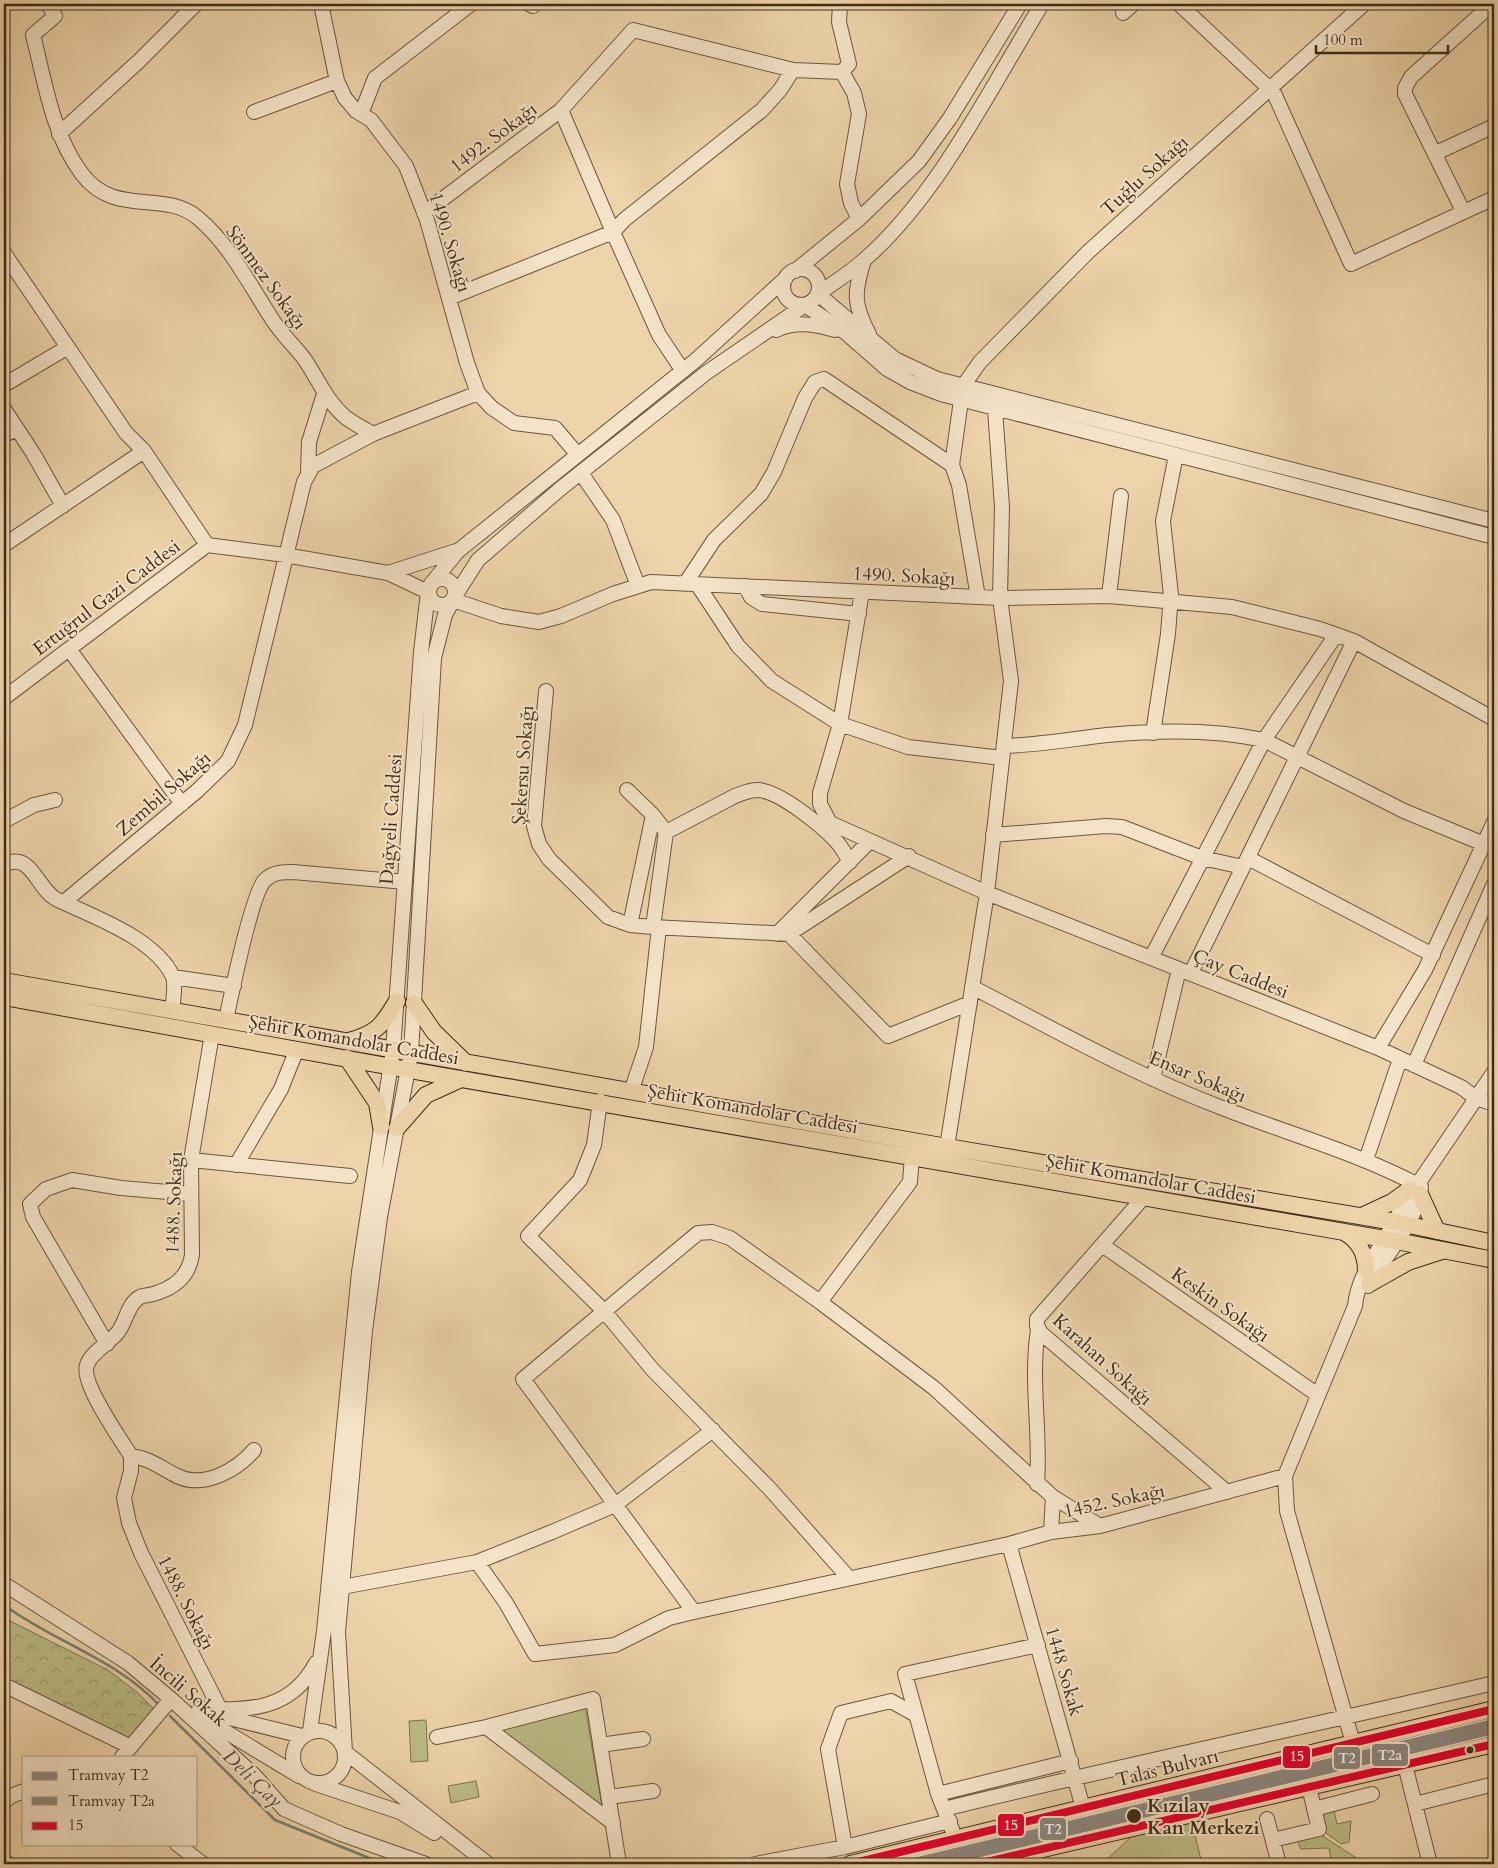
<svg xmlns="http://www.w3.org/2000/svg" width="1498" height="1868" viewBox="0 0 1498 1868" font-family="Cardo,serif">
	<defs>
		<pattern id="park-crowns" width="20" height="18" patternUnits="userSpaceOnUse" patternTransform="scale(1.25)"><rect width="20" height="18" fill="#bcbc86"/><path d="M2 6a3 3 0 1 1 6 0M12 15a3 3 0 1 1 6 0" fill="none" stroke="#9a996d"/></pattern>
	</defs>
	<rect width="100%" height="100%" fill="#eed4aa"/>
	<filter id="stains"><feTurbulence type="fractalNoise" baseFrequency=".004" numOctaves="4"/><feColorMatrix values="0 0 0 0 .2 0 0 0 0 .09 0 0 0 0 .02 0 0 0 .5 -.17"/></filter>
	<radialGradient id="worn" r=".72"><stop offset=".6" stop-color="#630" stop-opacity="0"/><stop offset="1" stop-color="#630" stop-opacity=".3"/></radialGradient>
	<path fill="#bcbc86" stroke="#7d7450" d="M585 1706 603 1812 490 1729Z
		M426 1720 428 1761 411 1762 409 1721Z
		M476 1781 479 1797 451 1803 448 1786Z
		M1333 1806 1337 1824 1351 1821 1349 1842 1341 1844 1322 1830 1318 1811Z
		M1192 1822 1202 1864H1102L1132 1836Z
		M1318 1833 1358 1859 1351 1864H1332L1329 1848 1301 1849 1295 1836Z"/>
	<path fill="url(#park-crowns)" stroke="#7d7450" d="M4 1615 10 1621 108 1670 137 1692 159 1714 132 1743 4 1680Z"/>
	<g fill="none" stroke-linecap="round" stroke-linejoin="round">
		<path stroke="#768075" stroke-width="2.5" d="M4 1605C54 1642 116 1659 159 1705
			M170 1716 275 1820 384 1864"/>
		<g stroke="#6a573e" stroke-width="16">
			<path id="minor" d="M48 4 55 16 33 35C45 82 52 134 82 174 115 218 164 189 198 218 231 246 249 284 272 319 281 334 295 346 305 360 318 379 326 400 344 416 352 423 363 428 373 434
				M321 4 337 81 345 98 356 111 371 120 406 166 427 220 467 363 478 393 492 408 514 423 555 428 578 455
				M529 4 533 6
				M840 4 839 22 849 64 842 72 854 93 859 114 847 184 851 203 859 219
				M1042 4C991 87 938 196 864 260 850 273 833 283 818 294L895 359 937 379 1494 521
				M1179 4 1274 93 1351 264 1494 198
				M1123 13 1133 4
				M561 110 613 232
				M254 112 337 81
				M361 114 375 78 471 4
				M59 134 139 61 196 4
				M1436 153 1494 126
				M1463 211 1405 94V88L1411 77 1492 4
				M424 213 561 110 633 30 793 70 842 72
				M613 232 624 220 762 110 780 90 793 70
				M4 253 126 433 144 451 207 545
				M864 260C854 292 853 304 869 334
				M783 287a18 18 0 1 1 36 0a18 18 0 1 1-36 0Z
				M795 271 859 219 919 161 950 118 1020 4
				M449 298 613 232 659 335 683 371
				M776 330C796 321 814 324 835 330
				M4 385 68 347
				M963 386 980 362 1088 252 1364 4
				M961 400 952 465 959 485 978 597
				M4 409 33 453 63 506
				M4 435 17 429
				M581 473 613 520 638 586
				M308 474 309 442 324 394
				M4 545 144 451
				M207 545 285 555 388 573 428 592 421 652 393 1050 359 1272 324 1631 310 1731
				M388 573 456 551
				M429 592a13 13 0 1 1 26 0a13 13 0 1 1-26 0Z
				M431 584 458 551 696 360 786 278
				M685 584 714 540 761 494 774 472 805 398 815 382 824 379 952 465
				M697 584 738 646 772 681 840 724 820 793V804L830 823 987 893 1378 1048 1461 1087 1476 1098 1494 1104
				M745 586 751 597 762 604 859 614
				M862 592 840 724 908 747 1002 758
				M455 596 478 560 560 489 706 373 805 305 846 333 887 369 910 382 941 394 1494 537
				M1109 596 1121 496
				M69 649 182 804
				M546 691 534 826 539 844 549 859 608 917 630 925 653 927
				M4 698 207 545
				M1153 733 1168 634 1171 595 1163 521 1176 455
				M1004 746C1038 745 1072 739 1107 735 1158 730 1214 729 1264 740L1404 811 1484 844
				M627 790 653 815 666 832 653 927 789 934
				M4 821 34 805 55 800
				M666 832 735 796C743 793 749 790 758 790 780 791 822 826 837 842 842 848 846 855 850 862
				M993 835 1106 826 1122 827 1202 858 1243 867
				M909 856 789 934 888 1036 970 1003
				M1248 858 1433 955
				M4 865C31 850 37 889 56 899 91 916 156 938 173 977 176 985 173 1002 172 1011
				M64 902 197 791 228 761 245 725 304 482 313 466 373 434 478 393
				M630 925 653 815
				M777 934 870 841
				M1151 958 1264 740 1336 635
				M1191 973 1354 641
				M173 977 234 986
				M972 987C1055 1030 1137 1076 1225 1109 1289 1134 1355 1152 1416 1184
				M226 1020C231 996 252 892 265 880 273 872 283 872 293 872L405 882
				M212 1034 191 1160 192 1255C189 1274 177 1286 159 1292 153 1295 146 1295 140 1297 128 1303 126 1322 118 1332 110 1343 91 1352 87 1365 80 1382 121 1440 131 1456V1471L124 1498 129 1523 141 1553 220 1709
				M1378 1048 1425 970 1494 822
				M1414 1065 1494 884
				M1153 1079 1179 969
				M631 1092 646 1047 659 927
				M600 1101 594 1145 580 1180 528 1236 604 1311 652 1369 770 1489 848 1577
				M947 1147 987 893 1011 681 1000 598 1002 507 995 409
				M912 1156 910 1182 820 1302 934 1388 1053 1497 1100 1526
				M191 1160 350 1176
				M1366 1160 1400 1059
				M236 1165 281 1089 297 1049
				M1144 1197 1037 1319V1326L1041 1333 1227 1492
				M1102 1245 1318 1395
				M1368 1286C1383 1259 1420 1216 1421 1187
				M107 1344 33 1217 30 1204 46 1189 72 1180 121 1188 191 1194
				M131 1456C150 1458 161 1468 177 1476 204 1489 237 1470 254 1450
				M1285 1476 1355 1306C1358 1273 1381 1249 1395 1221 1404 1204 1407 1192 1422 1178L1494 1072
				M1037 1484C1041 1432 1030 1381 1038 1330
				M1051 1532 1053 1497
				M1009 1544 1083 1808
				M477 1562 506 1603 535 1654 615 1645 669 1618 694 1612 1009 1544 1051 1532 1100 1526 1285 1476 1287 1511 1353 1743
				M4 1584 128 1663 171 1699 255 1776 284 1809 341 1834 426 1864
				M342 1587 477 1562 552 1532 615 1505 713 1430
				M694 1612 523 1379 698 1233 712 1232 730 1238 820 1302
				M4 1685 131 1747
				M199 1709C248 1710 290 1712 316 1663
				M198 1715 299 1776
				M217 1715 302 1736
				M486 1727 613 1823
				M293 1757a26 26 0 1 1 52 0a26 26 0 1 1-52 0Z
				M437 1737 486 1727 593 1699 619 1864
				M600 1745 643 1739
				M122 1757 171 1699
				M1405 1765 1430 1864
				M313 1783 400 1812 434 1833
				M938 1794 1071 1761
				M609 1797 653 1791
				M4 1802 11 1796 24 1791
				M1415 1804 1494 1784
				M944 1809C1127 1764 1311 1726 1494 1683
				M1314 1809 1372 1794
				M1267 1819 1279 1864
				M955 1837 938 1794 905 1674 1038 1645
				M1273 1840 1319 1829 1309 1787
				M177 1844 203 1864
				M845 1847 828 1749 841 1713 891 1701 916 1715
				M4 1861 8 1864
				M488 1864 345 1752 338 1632 365 1331 380 1217 411 1053 434 658 445 615 453 600 501 616 539 622 561 616 613 594 651 582 1000 598 1109 596 1232 607 1320 629 1354 641 1494 719
				M755 1864 845 1847 950 1821"/>
		</g>
		<g stroke="#3e2d1a" stroke-width="18">
			<path id="major" d="M4 981 947 1147 1395 1222 1494 1243
				M4 997 409 1070 1396 1241 1494 1260
				M414 1003 434 1032 466 1063
				M349 1041C377 1033 382 1026 397 1001
				M347 1058 377 1103 381 1127
				M397 1128 426 1095 461 1079
				M1420 1194 1437 1231
				M1362 1216 1392 1202 1410 1189
				M1344 1232C1359 1241 1366 1253 1366 1271
				M1369 1284 1408 1262 1442 1251
				M850 1864 1494 1709
				M978 1864 1494 1744"/>
		</g>
		<use href="#minor" stroke="#f4e3c8" stroke-width="14"/>
		<use href="#major" stroke="#eed4aa" stroke-width="16"/>
		<g stroke="#f4e3c8" stroke-width="11">
			<path id="bus-1" d="M850 1864 1494 1709
				M978 1864 1494 1744"/>
		</g>
		<use href="#bus-1" stroke="#e4002b" stroke-width="8"/>
		<g stroke="#f4e3c8" stroke-width="11">
			<path id="tram-1" d="M906 1864 1494 1723"/>
		</g>
		<g stroke="#f4e3c8" stroke-width="11">
			<path id="tram-2" d="M934 1864 1494 1730"/>
		</g>
		<use href="#tram-1" stroke="#8d8882" stroke-width="8"/>
		<use href="#tram-2" stroke="#8d8882" stroke-width="8"/>
	</g>
	<g fill="#3e2d1a" stroke="#f4e3c8" stroke-width="2">
		<circle cx="1470" cy="1750" r="4.5"/>
		<circle cx="1134" cy="1816" r="8"/>
	</g>
	<g text-anchor="middle" stroke-width="4" stroke-linejoin="round" paint-order="stroke">
		<g font-size="19" fill="#3e2d1a" stroke="#f4e3c8">
			<text transform="translate(493 137) rotate(-37)" y="7">1492. Sokağı</text>
			<text transform="translate(1144 175) rotate(-42)" y="7">Tuğlu Sokağı</text>
			<text transform="translate(451 242) rotate(73)" y="7">1490. Sokağı</text>
			<text transform="translate(267 277) rotate(54)" y="7">Sönmez Sokağı</text>
			<text transform="translate(904 575) rotate(3)" y="7">1490. Sokağı</text>
			<text transform="translate(106 597) rotate(-37)" y="7">Ertuğrul Gazi Caddesi</text>
			<text transform="translate(522 765) rotate(-86)" y="7">Şekersu Sokağı</text>
			<text transform="translate(163 793) rotate(-41)" y="7">Zembil Sokağı</text>
			<text transform="translate(390 819) rotate(-86)" y="7">Dağyeli Caddesi</text>
			<text transform="translate(1241 973) rotate(22)" y="7">Çay Caddesi</text>
			<text transform="translate(354 1039) rotate(10)" y="7">Şehit Komandolar Caddesi</text>
			<text transform="translate(1198 1076) rotate(23)" y="7">Ensar Sokağı</text>
			<text transform="translate(753 1108) rotate(10)" y="7">Şehit Komandolar Caddesi</text>
			<text transform="translate(1151 1178) rotate(10)" y="7">Şehit Komandolar Caddesi</text>
			<text transform="translate(173 1203) rotate(-88)" y="7">1488. Sokağı</text>
			<text transform="translate(1221 1304) rotate(35)" y="7">Keskin Sokağı</text>
			<text transform="translate(1103 1359) rotate(42)" y="7">Karahan Sokağı</text>
			<text transform="translate(1114 1500) rotate(-12)" y="7">1452. Sokağı</text>
			<text transform="translate(187 1602) rotate(63)" y="7">1488. Sokağı</text>
			<text transform="translate(1065 1671) rotate(74)" y="7">1448 Sokak</text>
			<text transform="translate(189 1691) rotate(41)" y="7">İncili Sokak</text>
			<text transform="translate(1167 1767) rotate(-14)" y="7">Talas Bulvarı</text>
		</g>
		<g font-size="19" font-weight="bold" fill="#3e2d1a" stroke="#f4e3c8" text-anchor="start">
			<text x="1147" y="1812">Kızılay<tspan x="1147" dy="22">Kan Merkezi</tspan></text>
		</g>
		<g font-size="20" font-style="italic" fill="#514938" stroke="#f4e3c8">
			<text transform="translate(253 1778) rotate(44)" y="7">Deli Çay</text>
		</g>
	</g>
	<g stroke="#f4e3c8" stroke-width="2">
		<rect x="1371" y="1743" width="38" height="24" rx="5" fill="#8d8882"/>
		<rect x="1282" y="1745" width="29" height="24" rx="5" fill="#e4002b"/>
		<rect x="1333" y="1746" width="28" height="24" rx="5" fill="#8d8882"/>
		<rect x="997" y="1813" width="28" height="24" rx="5" fill="#e4002b"/>
		<rect x="1039" y="1817" width="28" height="24" rx="5" fill="#8d8882"/>
	</g>
	<g font-size="14" text-anchor="middle" font-weight="bold" fill="#fff">
		<text x="1390" y="1760">T2a</text>
		<text x="1297" y="1761">15</text>
		<text x="1347" y="1763">T2</text>
		<text x="1011" y="1830">15</text>
		<text x="1053" y="1834">T2</text>
	</g>
	<rect width="1498" height="1868" fill="none" stroke="#eed4aa" stroke-width="20"/>
	<rect x="5" y="5" width="1488" height="1858" fill="none" stroke="#3e2d1a" stroke-width="2.5"/>
	<rect x="10" y="10" width="1478" height="1848" fill="none" stroke="#3e2d1a"/>
	<rect x="22" y="1756" width="175" height="90" fill="#f4e3c8" stroke="#ab9a82"/>
	<rect x="32" y="1772" width="25" height="8" fill="#8d8882" stroke="#ab9a82"/>
	<text x="68" y="1780" font-size="15" fill="#3e2d1a">Tramvay T2</text>
	<rect x="32" y="1797" width="25" height="8" fill="#8d8882" stroke="#ab9a82"/>
	<text x="68" y="1806" font-size="15" fill="#3e2d1a">Tramvay T2a</text>
	<rect x="32" y="1822" width="25" height="8" fill="#e4002b" stroke="#ab9a82"/>
	<text x="68" y="1830" font-size="15" fill="#3e2d1a">15</text>
	<path d="M1316 45v8h132v-8" fill="none" stroke="#3e2d1a" stroke-width="2.5"/>
	<text x="1323" y="45" font-size="15" fill="#3e2d1a" stroke="#f4e3c8" stroke-width="4" paint-order="stroke">100 m</text>
	<rect width="100%" height="100%" filter="url(#stains)"/>
	<rect width="100%" height="100%" fill="url(#worn)"/>
</svg>
